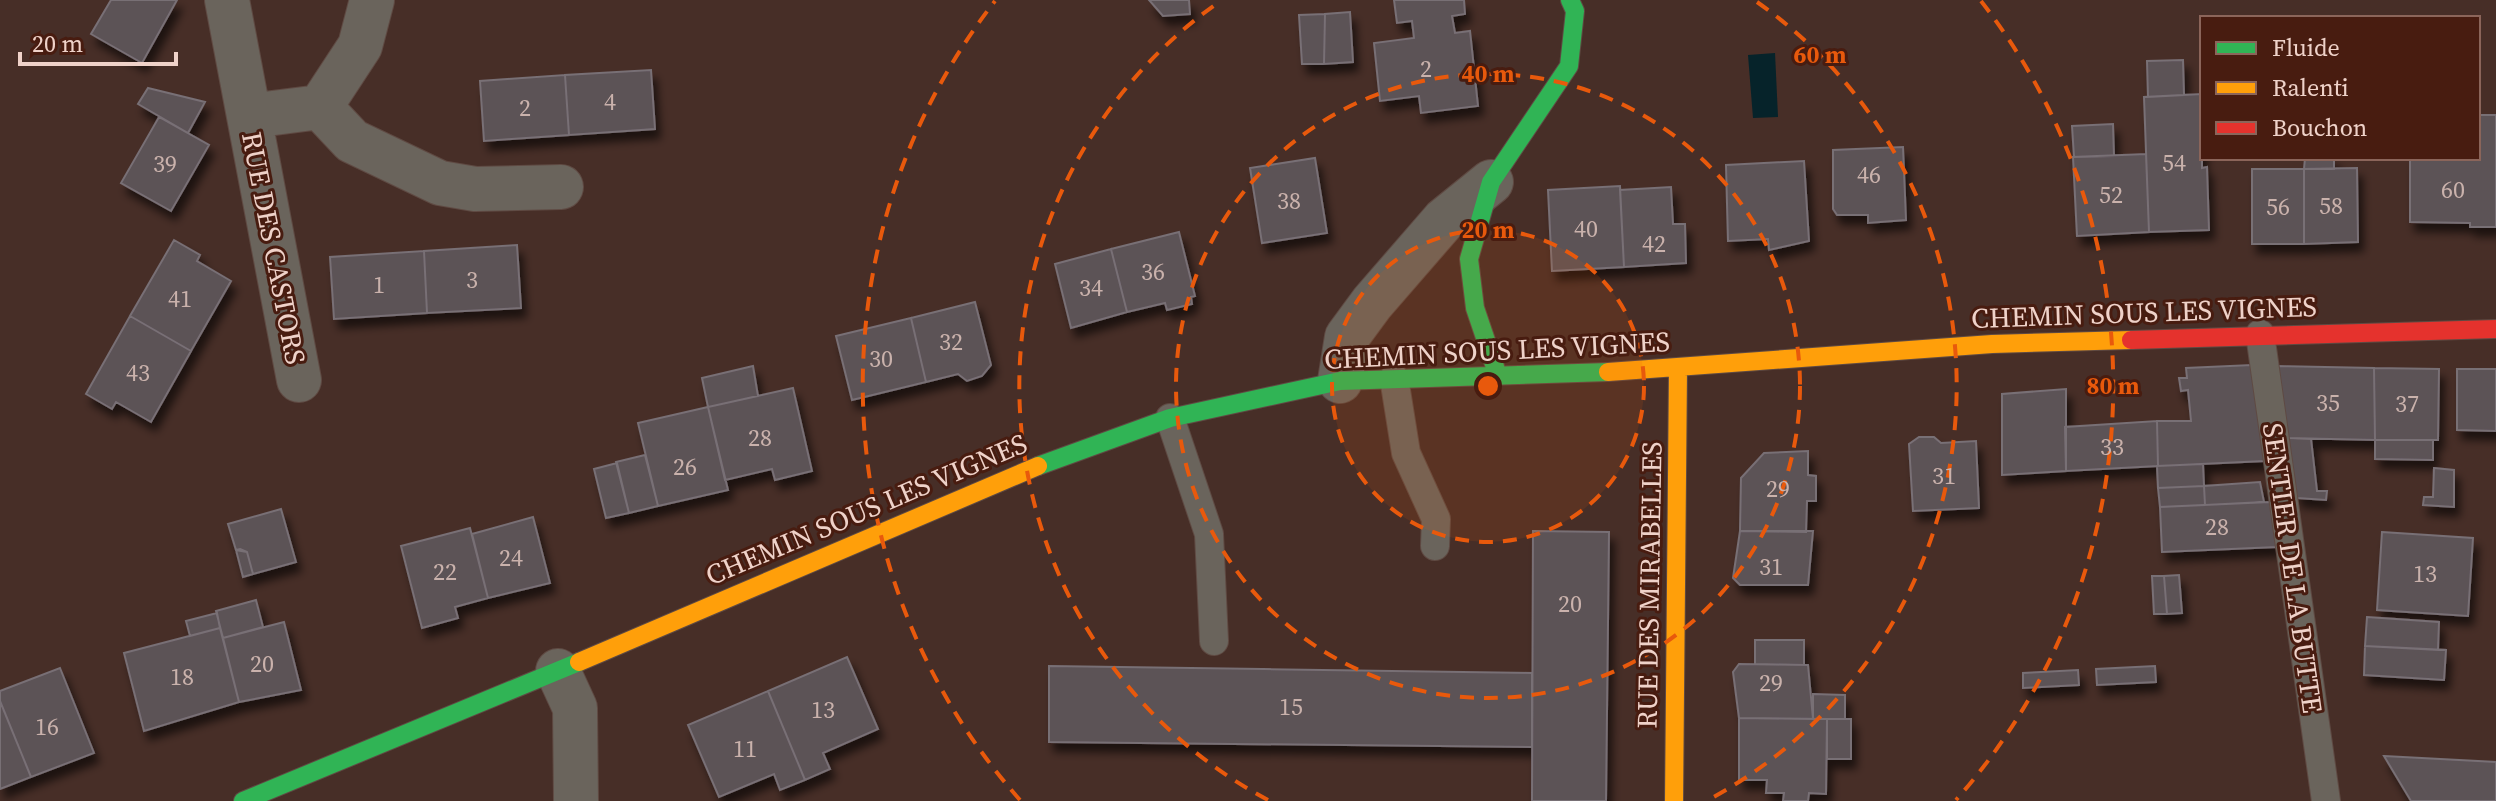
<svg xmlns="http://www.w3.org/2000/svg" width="2496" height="801" viewBox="0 0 2496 801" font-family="'Source Serif 4',serif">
	<defs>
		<filter id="shadow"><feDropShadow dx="5" dy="9" stdDeviation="4" flood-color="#0009"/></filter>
	</defs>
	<rect width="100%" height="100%" fill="#472e27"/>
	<path fill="#06232a" d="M1775 53 1778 117 1753 118 1748 55Z"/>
	<path fill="#5c5257" stroke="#786f75" stroke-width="2" filter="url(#shadow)" d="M111 0H177L142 63 91 34Z
		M1149 0H1189L1190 14 1163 16Z
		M1394 0H1464L1465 14 1452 16 1455 33 1470 31 1478 106 1421 113 1419 96 1380 101 1374 43 1414 38 1412 21 1397 23Z
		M1350 12 1353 62 1324 64 1325 14Z
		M1325 14 1324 64H1302L1299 15Z
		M2183 60 2184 95 2148 97 2147 61Z
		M651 70 655 129 569 135 565 75Z
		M565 75 569 135 484 141 480 81Z
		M148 88 205 102 188 133 138 104Z
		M2202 94V168L2207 167 2209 230 2149 232 2144 97Z
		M2478 115H2496V227H2470V223L2410 222V158H2478Z
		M159 117 209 145 171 211 121 183Z
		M2113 124 2114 156 2074 157 2072 126Z
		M1903 147 1906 220 1868 223V215H1837L1833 209V150Z
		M2146 154 2149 232 2077 236 2073 157Z
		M1315 158 1327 233 1262 243 1250 168Z
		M2305 158H2334V169H2304Z
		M1804 161 1809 241 1769 250 1768 239 1728 241 1726 165Z
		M2357 168 2358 242 2304 244V169Z
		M2252 169H2304V244H2252Z
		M1620 186 1624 267 1552 271 1548 190Z
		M1671 187 1673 224H1685L1686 263 1624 267 1620 190Z
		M1179 232 1195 296 1191 297 1192 304 1167 310 1165 303 1127 312 1111 249Z
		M174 240 200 255 197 261 231 281 191 351 130 316Z
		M517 245 521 308 427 313 424 251Z
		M1111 249 1127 312 1071 328 1055 264Z
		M424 251 427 313 334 319 330 257Z
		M975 302 991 365 982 376 967 381 958 374 926 382 911 318Z
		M130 316 191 351 151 422 116 402 112 409 86 394Z
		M911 318 926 382 852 400 836 336Z
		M2252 365 2265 461 2158 466 2157 421H2191L2188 390 2181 391 2179 378H2187L2186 368Z
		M753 366 758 396 708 407 702 378Z
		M2276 366 2374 368 2375 440 2287 438Z
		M2374 368 2439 369 2438 440H2375Z
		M2457 369H2496V431L2457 430Z
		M793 388 812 471 775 480 772 469 725 480 708 407Z
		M2066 389V471L2002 475V394Z
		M708 407 728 490 658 506 638 423Z
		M2157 421 2158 466 2066 471 2065 427Z
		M1919 437H1934L1941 443 1976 441 1979 508 1913 511 1909 444Z
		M2287 438 2311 439 2317 491H2327L2326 500 2297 498Z
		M2375 440H2433V460L2375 459Z
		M1808 451V475L1816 476V501H1807L1806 532 1740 531 1741 478 1764 453Z
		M645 455 658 506 629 513 616 462Z
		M617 463 629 513 606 518 594 469Z
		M2203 464 2204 486 2158 488 2157 466Z
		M2434 468 2454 470V507L2423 505 2424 497H2433Z
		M2260 482 2264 502 2205 505 2204 486Z
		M2204 486 2205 505 2160 507 2158 488Z
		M2270 502 2277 547 2162 552 2160 507Z
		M281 509 296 562 253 574 247 552 236 550 228 524Z
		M533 517 550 583 488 598 472 534Z
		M470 528 488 598 455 607 458 618 422 628 401 546Z
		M1533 531 1609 532 1606 801H1532Z
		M1740 531H1813L1808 585H1740L1733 578Z
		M2382 532 2473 538 2468 616 2377 610Z
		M240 549 247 552 253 574 243 577 236 550Z
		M2179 575 2182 613 2167 614 2164 576Z
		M2152 576H2164L2167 614H2154Z
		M256 600 263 627 223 638 216 611Z
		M217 613 220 628 190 636 186 621Z
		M2367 617 2439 622 2438 650 2365 646Z
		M284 622 301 690 239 702 223 638Z
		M220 628 239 702 144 731 124 653Z
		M1755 640H1804V665L1755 664Z
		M2365 646 2446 650 2444 680 2364 675Z
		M847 657 878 729 823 753 830 769 805 780 768 691Z
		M1739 664 1808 665 1813 719 1739 718 1733 672Z
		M1049 666 1532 673V747L1049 742Z
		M2155 666 2156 682 2097 685 2096 669Z
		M60 668 94 753 31 777 0 701V691Z
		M2078 670 2079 685 2023 688V673Z
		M768 691 805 780 780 790 774 774 719 797 688 725Z
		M1813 694 1845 695V719H1813Z
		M0 701 31 777 0 789Z
		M1739 718 1827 719 1826 794 1809 793 1808 801H1783L1784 793H1766L1767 780H1739Z
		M1827 719H1851V759H1827Z
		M2384 756 2496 762V801H2411Z"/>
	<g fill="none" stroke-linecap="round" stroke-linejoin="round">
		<g stroke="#5f4a43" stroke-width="30">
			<path id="lane" d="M2260 334 2326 801
				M1394 378 1406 453 1436 519 1435 546
				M1170 418 1209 534 1214 641"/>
		</g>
		<g stroke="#5f4a43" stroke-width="46">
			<path id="street" d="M227 0 299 380
				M320 107 352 141 440 183 475 189 561 187
				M250 116 320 107 360 46 372 0
				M1340 381 1347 337 1372 303 1444 220 1491 182
				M558 671 575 708 576 801"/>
		</g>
		<g stroke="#5f4a43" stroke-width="20">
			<path id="fast" d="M1497 373 1475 308 1469 259 1491 182 1569 66 1575 11 1570 0
				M1038 466 1170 418 1340 381 1608 372
				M243 801 579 662"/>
		</g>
		<g stroke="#5f4a43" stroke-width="20">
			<path id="slow" d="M1608 372 1992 344 2131 340
				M579 662 1038 466
				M1674 801 1678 369"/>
		</g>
		<g stroke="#5f4a43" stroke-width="20">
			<path id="jam" d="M2131 340 2496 329"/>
		</g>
		<use href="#lane" stroke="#6a645c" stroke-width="28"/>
		<use href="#street" stroke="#6a645c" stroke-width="44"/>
		<use href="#fast" stroke="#30b455" stroke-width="18"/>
		<use href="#slow" stroke="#ff9f0a" stroke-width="18"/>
		<use href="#jam" stroke="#e5322d" stroke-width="18"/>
	</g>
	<circle cx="1488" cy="386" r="156" fill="#e8590c" fill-opacity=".12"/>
	<g fill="none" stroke="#e8590c" stroke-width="4" stroke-dasharray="14 10">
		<circle cx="1488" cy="386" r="156"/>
		<circle cx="1488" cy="386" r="312"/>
		<path d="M1268 800A469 469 0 0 1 1219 2M1757 2A469 469 0 0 1 1708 800"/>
		<path d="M1020 800A625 625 0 0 1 995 1M1981 1A625 625 0 0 1 1956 800"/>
	</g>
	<g text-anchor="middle" stroke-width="6" stroke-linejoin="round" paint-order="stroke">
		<g font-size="24" fill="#cab2ac">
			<text x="1426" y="77">2</text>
			<text x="610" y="110">4</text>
			<text x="525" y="116">2</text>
			<text x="2174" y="171">54</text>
			<text x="165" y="172">39</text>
			<text x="1869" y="183">46</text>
			<text x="2453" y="198">60</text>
			<text x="2111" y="203">52</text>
			<text x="1289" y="209">38</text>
			<text x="2331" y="214">58</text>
			<text x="2278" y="215">56</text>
			<text x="1586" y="237">40</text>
			<text x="1654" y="252">42</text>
			<text x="1153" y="280">36</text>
			<text x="472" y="288">3</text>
			<text x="379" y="293">1</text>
			<text x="1091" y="296">34</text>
			<text x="180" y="307">41</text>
			<text x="951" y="350">32</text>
			<text x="881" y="367">30</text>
			<text x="138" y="381">43</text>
			<text x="2328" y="411">35</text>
			<text x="2407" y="412">37</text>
			<text x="760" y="446">28</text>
			<text x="2112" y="455">33</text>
			<text x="685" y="475">26</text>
			<text x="1944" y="484">31</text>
			<text x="1778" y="497">29</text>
			<text x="2217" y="535">28</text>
			<text x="511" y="566">24</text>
			<text x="1771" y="575">31</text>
			<text x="445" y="580">22</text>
			<text x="2425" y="582">13</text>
			<text x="1570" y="612">20</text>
			<text x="262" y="672">20</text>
			<text x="182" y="685">18</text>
			<text x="1771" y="691">29</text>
			<text x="1291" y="715">15</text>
			<text x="823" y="718">13</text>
			<text x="47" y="735">16</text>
			<text x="745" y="757">11</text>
		</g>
		<g font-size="28" fill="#efd2c9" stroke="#481c10">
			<text transform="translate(274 248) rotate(79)" y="10">RUE DES CASTORS</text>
			<text transform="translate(2144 312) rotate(-2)" y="10">CHEMIN SOUS LES VIGNES</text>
			<text transform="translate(1497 350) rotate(-3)" y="10">CHEMIN SOUS LES VIGNES</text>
			<text transform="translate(866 509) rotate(-23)" y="10">CHEMIN SOUS LES VIGNES</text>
			<text transform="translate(2293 568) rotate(82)" y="10">SENTIER DE LA BUTTE</text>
			<text transform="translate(1649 585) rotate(-89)" y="10">RUE DES MIRABELLES</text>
		</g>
	</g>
	<circle cx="1488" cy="386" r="12" fill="#e8590c" stroke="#481c10" stroke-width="4"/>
	<g font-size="24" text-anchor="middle" font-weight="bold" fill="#e8590c" stroke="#481c10" stroke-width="6" stroke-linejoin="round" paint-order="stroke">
		<text x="1820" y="63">60 m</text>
		<text x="1488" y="82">40 m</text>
		<text x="1488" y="238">20 m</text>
		<text x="2113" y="394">80 m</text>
	</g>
	<rect x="2200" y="16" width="280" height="144" fill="#481c10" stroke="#8b655a" stroke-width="2"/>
	<rect x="2216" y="42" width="40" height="12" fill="#30b455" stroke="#8b655a" stroke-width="2"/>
	<text x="2272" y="56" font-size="24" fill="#efd2c9">Fluide</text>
	<rect x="2216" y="82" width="40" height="12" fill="#ff9f0a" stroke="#8b655a" stroke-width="2"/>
	<text x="2272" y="96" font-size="24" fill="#efd2c9">Ralenti</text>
	<rect x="2216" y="122" width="40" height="12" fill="#e5322d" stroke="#8b655a" stroke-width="2"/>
	<text x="2272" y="136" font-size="24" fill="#efd2c9">Bouchon</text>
	<path d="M20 52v12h156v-12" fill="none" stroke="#efd2c9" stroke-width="4"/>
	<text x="32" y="52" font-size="24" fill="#efd2c9" stroke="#481c10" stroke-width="6" paint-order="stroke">20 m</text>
</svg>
